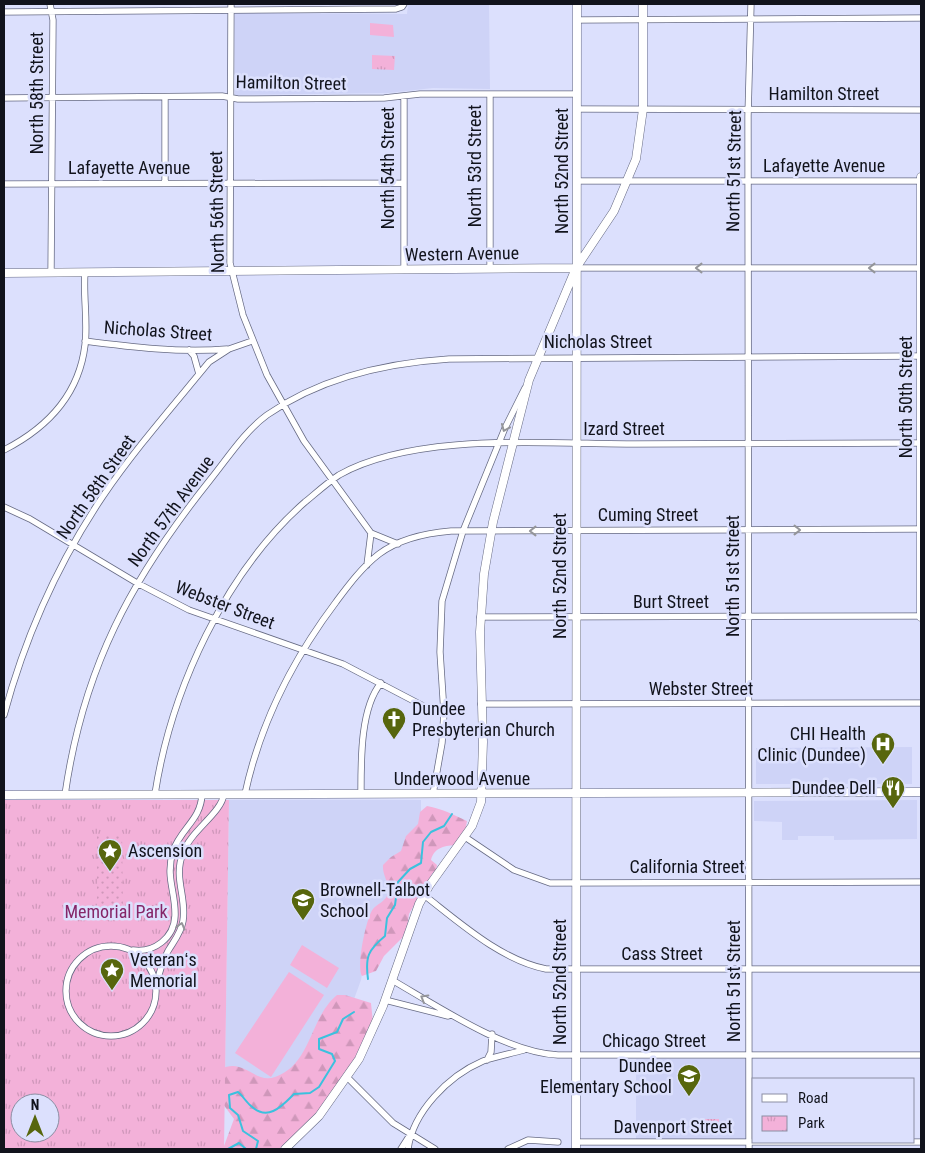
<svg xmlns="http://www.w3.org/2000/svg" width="925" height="1153" viewBox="0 0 925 1153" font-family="'Roboto Condensed',sans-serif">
	<defs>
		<pattern id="forest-firs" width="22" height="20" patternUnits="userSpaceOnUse" patternTransform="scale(1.25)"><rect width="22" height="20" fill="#f3b1d9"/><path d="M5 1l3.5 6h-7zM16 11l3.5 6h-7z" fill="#cf97ba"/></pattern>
		<pattern id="park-tufts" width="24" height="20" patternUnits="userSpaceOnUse" patternTransform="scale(1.25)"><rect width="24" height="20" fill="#f3b1d9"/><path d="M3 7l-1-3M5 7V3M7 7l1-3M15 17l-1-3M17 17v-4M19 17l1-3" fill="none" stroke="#cf97ba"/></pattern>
		<pattern id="garden-dots" width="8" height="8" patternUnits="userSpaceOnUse" patternTransform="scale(1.25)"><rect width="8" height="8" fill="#f3b1d9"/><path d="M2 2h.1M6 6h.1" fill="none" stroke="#cf97ba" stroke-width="1.8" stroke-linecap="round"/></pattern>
	</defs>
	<rect width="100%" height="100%" fill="#dce0fd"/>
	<path fill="#ced3f7" d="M408 4H489L490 89 433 88 388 93 235 95V13L407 14Z
		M912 747V784H756V748Z
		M229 800H421V827L367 947 361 980 353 1002 297 1069 273 1079 225 1078Z
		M917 800V839L834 840V836H798V840H782V822L754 821V801Z
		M636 1059H746V1139L636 1140Z"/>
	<path fill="#f3b1d9" d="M370 23 393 25 394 37 370 35Z
		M302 945 339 968 327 988 290 965Z
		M289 972 324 995 271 1077 235 1053Z"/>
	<path fill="url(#forest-firs)" d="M427 806C443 809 452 814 467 821L465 832 455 845C443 846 434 848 431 860L437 865 436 870 432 874 409 914 407 928 402 938 384 956 376 971 362 976C356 968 366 918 373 909 377 904 384 902 387 896 391 884 382 876 383 865L391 857 401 851 406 836 418 824 420 812Z
		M337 995H345L371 1003 373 1023 347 1074 332 1096 311 1120 279 1149H203L224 1146 234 1119 223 1104 220 1069C245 1057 254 1084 275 1077 312 1064 309 1018 337 995Z"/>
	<path fill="url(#park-tufts)" fill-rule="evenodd" d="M372 55 395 56 394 70 372 69Z
		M4 800H229L224 1149H4ZM20 1103H50V1133H20Z
		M691 1119H719V1130H694L691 1128Z"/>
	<path fill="url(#garden-dots)" d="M97 834H122L123 910H97Z"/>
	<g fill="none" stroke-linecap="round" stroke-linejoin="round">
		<path stroke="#3bc1de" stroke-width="2" d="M368 979C365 957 368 950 385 936L387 918 395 905 398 882 410 869 421 863 423 842 431 832 444 826 452 814
			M228 1149 239 1143 246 1149
			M256 1149 258 1141 243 1131 238 1115 230 1108 229 1095 238 1092C243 1096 246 1102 251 1106 268 1122 282 1106 294 1094L310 1093 319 1087 335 1061 332 1054 319 1049V1039L337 1032 343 1019 354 1012"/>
		<g stroke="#666a83" stroke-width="7">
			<path id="street" d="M50 4 53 20 51 273
				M231 4 230 263 243 315 267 375 304 441 371 533 398 544
				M4 12 396 9 402 7 404 4
				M577 20 921 18
				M404 96V270
				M4 98 222 96 238 99 384 98 420 94H577
				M577 109 921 110
				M577 181H921
				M165 183V97
				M4 184 404 183
				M576 268H921
				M490 269V94
				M85 341C131 347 180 353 227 349
				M189 350 194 356 199 374
				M4 450C47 428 79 395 85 345 88 321 83 296 85 272
				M4 507 30 519 137 583 189 610 343 664 431 710 444 713
				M367 565 371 533
				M480 617 921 616
				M481 704 921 703
				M4 715C25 637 58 563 103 496 135 449 173 406 209 362L229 349 252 341
				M155 794C171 690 225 572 305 502 316 493 327 483 339 475 416 432 548 444 635 444 730 444 826 443 921 443
				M245 794C260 724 293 659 336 602 348 586 362 567 379 554 399 539 427 533 451 531L921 529
				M361 794C361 762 360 708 381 683
				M433 794 442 743 444 713 440 652 442 601 463 531 505 428 525 388
				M65 795C83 668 131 579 210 480 227 459 245 431 267 415 320 378 386 363 449 359L921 356
				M465 837 514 870 550 883 921 882
				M424 895C460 923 501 960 546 969H921
				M66 991a45 45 0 1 1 90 0a45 45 0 1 1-90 0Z
				M133 950C154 953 174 938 175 916 176 892 165 878 173 851 181 828 201 820 202 794
				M392 980C437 1006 507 1053 558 1055H921
				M157 984C159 973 162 962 168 951 174 941 181 933 183 921 187 897 173 878 183 853 191 830 221 814 224 794
				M385 1000 448 1016
				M487 1060 491 1052 492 1034
				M348 1078 393 1123 435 1149
				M576 1142H921
				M401 1149 408 1138
				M408 1149C413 1112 448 1076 483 1061 496 1056 510 1054 524 1050
				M508 1149 528 1140 558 1142
				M749 1149 748 116 751 4"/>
		</g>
		<g stroke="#666a83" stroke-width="9">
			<path id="secondary" d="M921 177V617
				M4 273 576 268
				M4 795 921 792
				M285 1149 319 1116 359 1059 383 1006 419 904 429 886 472 826 481 802 483 742 480 632 484 574 493 522 529 380 576 268 614 211 636 159 643 109V4
				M576 1149 577 4"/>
		</g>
		<use href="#street" stroke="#fff" stroke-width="5.5"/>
		<use href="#secondary" stroke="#fff" stroke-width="8"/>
	</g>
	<defs><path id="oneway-chevron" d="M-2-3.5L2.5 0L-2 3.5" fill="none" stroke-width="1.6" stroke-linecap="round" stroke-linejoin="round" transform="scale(1.25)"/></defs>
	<g stroke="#949599">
		<use href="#oneway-chevron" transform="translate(699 268) rotate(180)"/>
		<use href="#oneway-chevron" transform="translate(872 268) rotate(-180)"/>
		<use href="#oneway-chevron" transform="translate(505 428) rotate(113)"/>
		<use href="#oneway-chevron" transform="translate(797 530)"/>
		<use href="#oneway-chevron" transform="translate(533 531) rotate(180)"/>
		<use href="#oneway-chevron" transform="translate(181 926) rotate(-75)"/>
		<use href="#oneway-chevron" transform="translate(424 998) rotate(-150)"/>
	</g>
	<defs>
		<g id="church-pin" transform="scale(1.25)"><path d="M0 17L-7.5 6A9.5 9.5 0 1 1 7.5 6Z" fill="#57660d" stroke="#dce0fd"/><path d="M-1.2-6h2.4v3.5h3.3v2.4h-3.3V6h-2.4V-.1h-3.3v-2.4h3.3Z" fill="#fff"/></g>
		<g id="hospital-pin" transform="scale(1.25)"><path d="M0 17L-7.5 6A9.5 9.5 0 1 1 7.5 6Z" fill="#57660d" stroke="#dce0fd"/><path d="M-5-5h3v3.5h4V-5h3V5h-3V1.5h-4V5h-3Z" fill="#fff"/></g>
		<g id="restaurant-pin" transform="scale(1.25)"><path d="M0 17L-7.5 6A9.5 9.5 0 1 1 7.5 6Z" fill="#57660d" stroke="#dce0fd"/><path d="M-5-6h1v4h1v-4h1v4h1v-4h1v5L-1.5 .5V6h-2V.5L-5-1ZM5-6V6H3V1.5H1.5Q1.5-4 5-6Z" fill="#fff"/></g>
		<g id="sight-pin" transform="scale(1.25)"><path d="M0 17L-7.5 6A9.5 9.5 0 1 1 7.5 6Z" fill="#57660d" stroke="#dce0fd"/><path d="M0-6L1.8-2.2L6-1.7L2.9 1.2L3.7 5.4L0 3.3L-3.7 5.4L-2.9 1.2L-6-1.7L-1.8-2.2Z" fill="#fff"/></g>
		<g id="school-pin" transform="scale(1.25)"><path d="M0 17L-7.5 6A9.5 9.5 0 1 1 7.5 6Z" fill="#57660d" stroke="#dce0fd"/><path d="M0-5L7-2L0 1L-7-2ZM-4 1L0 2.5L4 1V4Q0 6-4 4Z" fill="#fff"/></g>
	</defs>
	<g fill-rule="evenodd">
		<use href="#church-pin" x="394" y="719"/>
		<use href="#hospital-pin" x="883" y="744"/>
		<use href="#restaurant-pin" x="893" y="788"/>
		<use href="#sight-pin" x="110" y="851"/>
		<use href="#school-pin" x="303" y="900"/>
		<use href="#sight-pin" x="112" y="970"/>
		<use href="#school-pin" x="689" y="1076"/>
	</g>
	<g text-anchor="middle" stroke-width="5" stroke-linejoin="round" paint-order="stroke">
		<g font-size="18" fill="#11131c" stroke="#dce0fd">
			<text transform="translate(291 83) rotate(1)" y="6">Hamilton Street</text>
			<text transform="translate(37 93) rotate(-90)" y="6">North 58th Street</text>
			<text x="824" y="100">Hamilton Street</text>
			<text transform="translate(475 166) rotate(-90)" y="6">North 53rd Street</text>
			<text x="824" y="172">Lafayette Avenue</text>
			<text x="129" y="174">Lafayette Avenue</text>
			<text transform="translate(388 168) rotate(-90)" y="6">North 54th Street</text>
			<text transform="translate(562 171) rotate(-90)" y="6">North 52nd Street</text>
			<text transform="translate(734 171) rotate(-89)" y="6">North 51st Street</text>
			<text transform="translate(217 212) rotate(-91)" y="6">North 56th Street</text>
			<text transform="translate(462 254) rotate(-1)" y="6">Western Avenue</text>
			<text transform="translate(158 331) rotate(4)" y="6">Nicholas Street</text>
			<text x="598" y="348">Nicholas Street</text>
			<text transform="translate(906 397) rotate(-90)" y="6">North 50th Street</text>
			<text x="624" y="435">Izard Street</text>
			<text transform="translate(96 487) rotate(-55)" y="6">North 58th Street</text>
			<text transform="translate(171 511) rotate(-54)" y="6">North 57th Avenue</text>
			<text x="648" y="521">Cuming Street</text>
			<text transform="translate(560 576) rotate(-90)" y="6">North 52nd Street</text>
			<text transform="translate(733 576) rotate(-90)" y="6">North 51st Street</text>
			<text x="671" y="608">Burt Street</text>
			<text transform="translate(225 605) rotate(21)" y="6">Webster Street</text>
			<text x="701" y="695">Webster Street</text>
			<text x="462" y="785">Underwood Avenue</text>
			<text x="687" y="873">California Street</text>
			<text x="662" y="960">Cass Street</text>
			<text transform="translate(734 981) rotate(-90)" y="6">North 51st Street</text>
			<text transform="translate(560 982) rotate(-90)" y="6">North 52nd Street</text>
			<text x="654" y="1047">Chicago Street</text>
			<text x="673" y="1133">Davenport Street</text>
		</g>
		<g font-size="18" fill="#11131c" stroke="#dce0fd" text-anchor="start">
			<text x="412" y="715">Dundee<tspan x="412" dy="21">Presbyterian Church</tspan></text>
			<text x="866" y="740" text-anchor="end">CHI Health<tspan x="866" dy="21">Clinic (Dundee)</tspan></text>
			<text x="876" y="794" text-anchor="end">Dundee Dell</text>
			<text x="128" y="857">Ascension</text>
			<text x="320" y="896">Brownell-Talbot<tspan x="320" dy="21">School</tspan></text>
			<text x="130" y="966">Veteranʻs<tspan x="130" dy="21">Memorial</tspan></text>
			<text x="672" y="1072" text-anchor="end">Dundee<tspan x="672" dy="21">Elementary School</tspan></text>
		</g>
		<g font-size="18" fill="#852568" stroke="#dce0fd">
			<text x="116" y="918">Memorial Park</text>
		</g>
	</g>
	<rect width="925" height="1153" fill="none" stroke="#11131c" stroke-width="10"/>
	<rect x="752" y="1078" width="162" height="65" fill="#dce0fd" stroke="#8b8ea3"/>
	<rect x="762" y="1094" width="25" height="8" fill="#ffffff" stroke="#8b8ea3"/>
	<text x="798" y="1103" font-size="15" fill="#11131c">Road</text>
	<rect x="762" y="1116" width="25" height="15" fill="url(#park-tufts)" stroke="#8b8ea3"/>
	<text x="798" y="1128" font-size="15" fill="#11131c">Park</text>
	<g transform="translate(35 1118)"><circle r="24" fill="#dce0fd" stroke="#8b8ea3"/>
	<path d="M0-4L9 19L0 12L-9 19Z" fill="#57660d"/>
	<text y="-8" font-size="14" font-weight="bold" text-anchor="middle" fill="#11131c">N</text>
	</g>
</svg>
